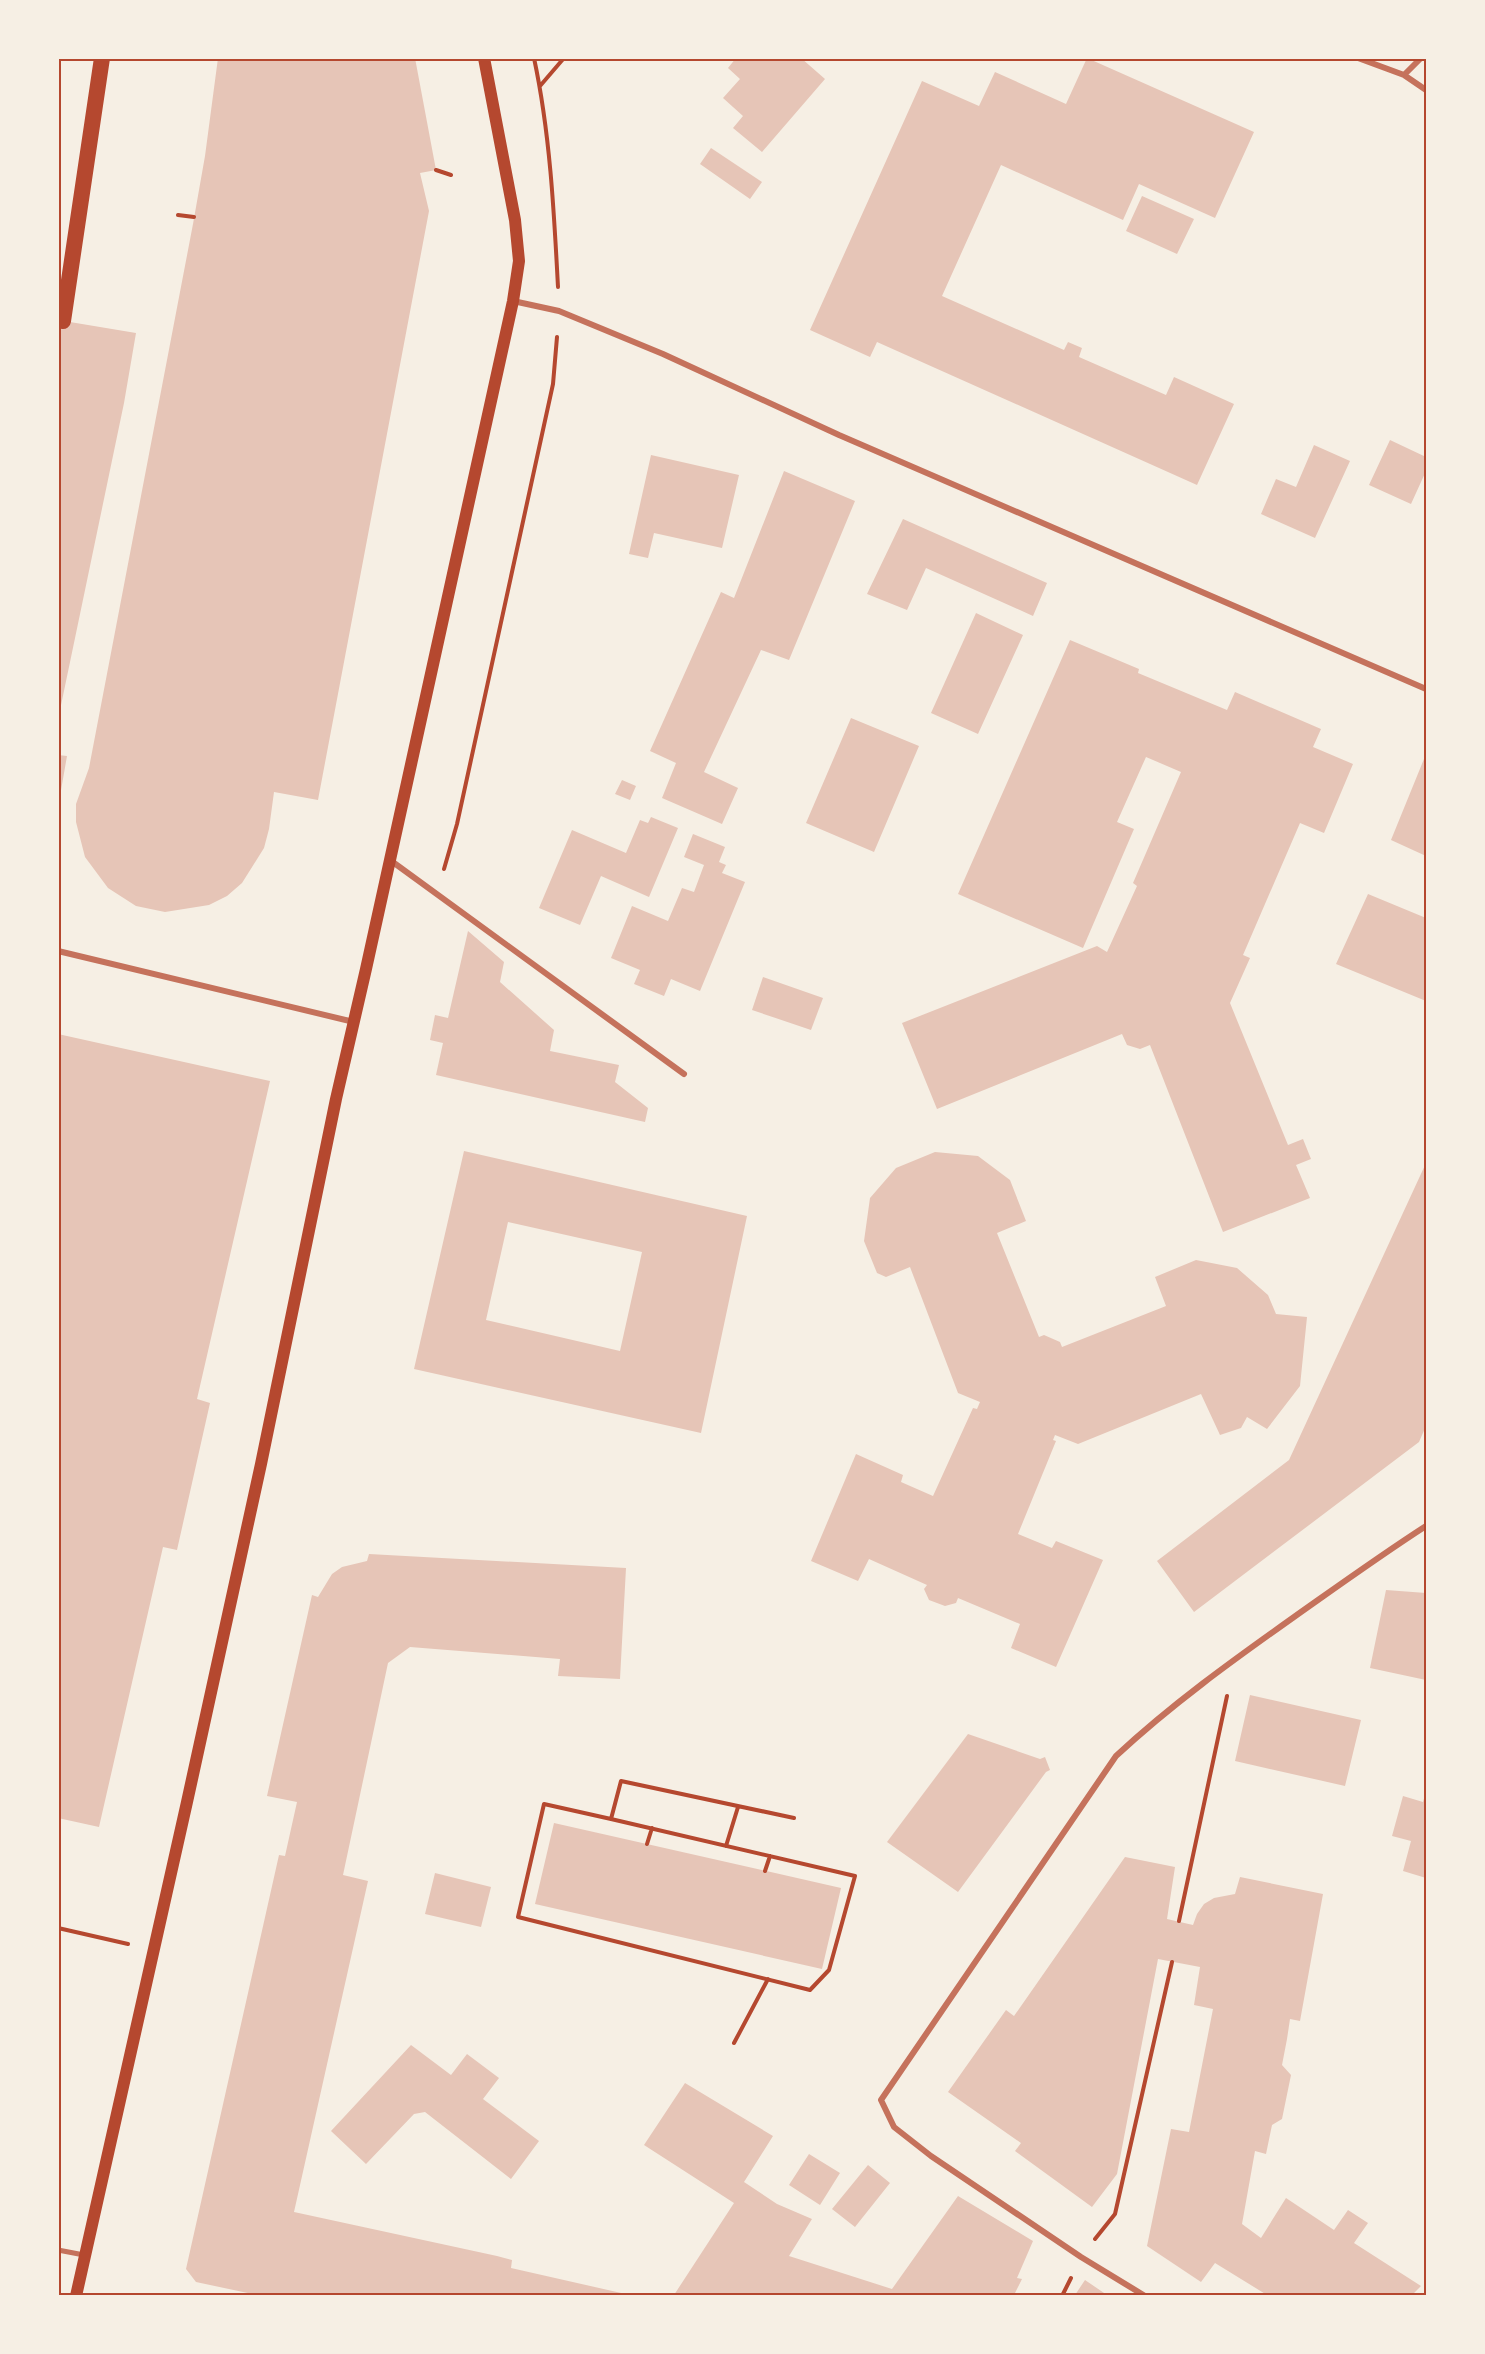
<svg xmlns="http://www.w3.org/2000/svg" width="1485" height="2354" viewBox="0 0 1485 2354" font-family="Inter,sans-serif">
	<rect width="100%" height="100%" fill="#f6efe4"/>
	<path fill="#e6c5b7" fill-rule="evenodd" d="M218 58H415L436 170 420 173 429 211 318 800 274 792 269 829 264 848 242 883 227 896 209 905 165 912 136 906 108 888 85 857 76 822V804L89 768 193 224 205 156Z
		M736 58H801L825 79 762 152 733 128 743 116 723 98 740 79 728 68Z
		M1087 58 1254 132 1215 218 1139 184 1123 220 1001 165 942 296 1064 350 1068 342 1082 348 1079 357 1166 395 1174 377 1234 404 1197 485 877 342 870 357 810 330 922 81 979 106 995 72 1066 104Z
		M711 148 762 182 750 199 700 164Z
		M1142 196 1194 219 1177 254 1126 231Z
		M58 320 136 333 124 403 60 710Z
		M1390 440 1426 457V471L1411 504 1369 485Z
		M1314 445 1350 461 1315 538 1261 514 1276 479 1296 487Z
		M651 455 739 475 722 548 654 533 648 558 629 554Z
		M784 471 855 501 789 660 761 650 704 772 738 788 722 824 662 798 676 763 650 751 721 592 734 598Z
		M903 519 1047 583 1033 616 926 568 907 610 867 594Z
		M976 613 1023 635 978 734 931 713Z
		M1070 640 1139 669 1138 673 1227 710 1235 692 1321 729 1313 747 1353 764 1324 833 1300 823 1243 955 1250 958 1230 1003 1288 1145 1303 1139 1311 1159 1296 1165 1310 1198 1223 1232 1150 1045 1140 1049 1127 1045 1122 1034 937 1109 902 1023 1097 946 1107 952 1137 886 1133 883 1181 772 1146 757 1117 822 1134 829 1083 948 958 894Z
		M851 718 919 746 874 852 806 823Z
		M1426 754V856L1391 840Z
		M58 755 67 756 60 796H58Z
		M622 780 636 786 630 800 615 794Z
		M651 817 678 828 649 897 601 876 580 925 539 908 572 830 626 853 640 820 648 823Z
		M693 834 725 847 719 862 726 865 722 873 745 882 700 991 671 979 664 996 634 984 640 970 611 958 632 906 668 921 682 888 694 892 704 865 684 857Z
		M1368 894 1426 918V1001L1336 964Z
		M468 931 504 962 500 982 554 1030 550 1051 619 1065 615 1082 648 1108 645 1122 436 1075 443 1043 430 1040 435 1015 448 1018Z
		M763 977 823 998 811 1030 752 1010Z
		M58 1034 270 1081 197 1399 210 1403 177 1550 163 1547 99 1827 58 1818Z
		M464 1151 747 1216 701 1433 414 1369ZM508 1222 642 1252 620 1351 486 1320Z
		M935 1152 978 1156 1010 1180 1026 1221 997 1233 1039 1337 1044 1335 1060 1342 1062 1347 1166 1306 1155 1277 1196 1260 1237 1268 1268 1295 1276 1314 1307 1317 1300 1386 1267 1429 1247 1417 1241 1428 1220 1435 1201 1394 1078 1444 1055 1435 1053 1440 1056 1441 1018 1534 1052 1548 1056 1541 1103 1560 1056 1667 1011 1648 1020 1624 958 1598 956 1603 945 1606 929 1600 924 1589 927 1585 869 1559 858 1581 811 1561 856 1454 903 1475 901 1482 933 1496 973 1408 977 1409 980 1402 958 1393 910 1267 886 1277 877 1273 864 1241 870 1198 896 1168Z
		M1426 1163V1426L1419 1442 1194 1612 1157 1561 1289 1460Z
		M369 1554 626 1568 620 1679 558 1676 560 1659 410 1647 388 1663 343 1875 368 1881 294 2212 497 2256 512 2260 511 2268 630 2295H257L196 2282 186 2269 279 1855 285 1856 297 1802 267 1796 312 1595 318 1597 332 1574 342 1567 367 1561Z
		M1386 1590 1426 1593V1680L1370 1668Z
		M1250 1695 1361 1720 1345 1786 1235 1761Z
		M968 1734 1040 1759 1045 1757 1050 1770 1046 1772 958 1892 887 1842Z
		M1426 1791V1878L1403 1871 1411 1841 1392 1836 1403 1796 1423 1802Z
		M554 1823 841 1888 822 1969 535 1904Z
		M1125 1857 1175 1867 1167 1919 1193 1925 1197 1914 1204 1904 1214 1898 1235 1894 1240 1877 1323 1894 1300 2021 1290 2019 1287 2039 1282 2065 1291 2075 1282 2119 1272 2125 1266 2154 1255 2151 1242 2224 1261 2238 1286 2198 1334 2230 1348 2210 1368 2223 1354 2243 1421 2286 1412 2295H1267L1215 2263 1201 2282 1147 2246 1171 2129 1189 2132 1213 2009 1194 2005 1200 1967 1158 1959 1117 2174 1092 2207 1015 2151 1021 2143 948 2092 1006 2010 1014 2016Z
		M435 1873 491 1887 481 1927 425 1914Z
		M411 2045 451 2075 467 2054 499 2078 483 2099 539 2141 511 2179 425 2112 414 2114 366 2164 331 2131Z
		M685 2083 773 2136 744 2182 777 2204 812 2219 789 2256 892 2289 958 2196 1033 2241 1017 2278 1022 2279 1014 2295H674L734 2203 644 2145Z
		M809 2154 840 2173 820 2205 789 2185Z
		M868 2165 890 2183 855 2227 832 2209Z
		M1085 2280 1107 2295H1075Z"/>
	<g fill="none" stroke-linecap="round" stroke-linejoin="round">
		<path stroke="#b5482f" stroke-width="4" d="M534 58C550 133 554 211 558 287
			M540 86 564 58
			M436 170 451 175
			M178 215 194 217
			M444 869 457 824 553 384 557 337
			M611 1819 855 1876 829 1970 810 1990 518 1917 544 1804 611 1819 621 1781 794 1818
			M647 1844 652 1828
			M726 1846 738 1807
			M765 1871 770 1856
			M1179 1921 1227 1696
			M58 1928 128 1944
			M734 2043 768 1979
			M1095 2239 1115 2214 1172 1962
			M1062 2296 1071 2278"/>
		<path stroke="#c5725c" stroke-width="5" d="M58 2250 84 2255"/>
		<path stroke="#c5725c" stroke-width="6" d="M1358 58 1404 75 1426 90
			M1404 75 1421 58
			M513 301 559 311 663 354 839 435 1426 689
			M390 860 684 1074
			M58 951 354 1022
			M1145 2296 1081 2257 931 2156 894 2127 881 2100 1116 1756C1172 1704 1232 1661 1294 1617 1338 1586 1381 1555 1426 1526"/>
		<path stroke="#b5482f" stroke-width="12" d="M76 2296 187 1802 261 1464 336 1099 366 969 513 301 519 261 515 220 484 58"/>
		<path stroke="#b5482f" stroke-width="16" d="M63 321 102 58"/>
	</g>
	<rect width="1485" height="2354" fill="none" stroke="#f6efe4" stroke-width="120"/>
	<rect x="60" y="60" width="1365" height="2234" fill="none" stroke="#b5482f" stroke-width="2"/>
</svg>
